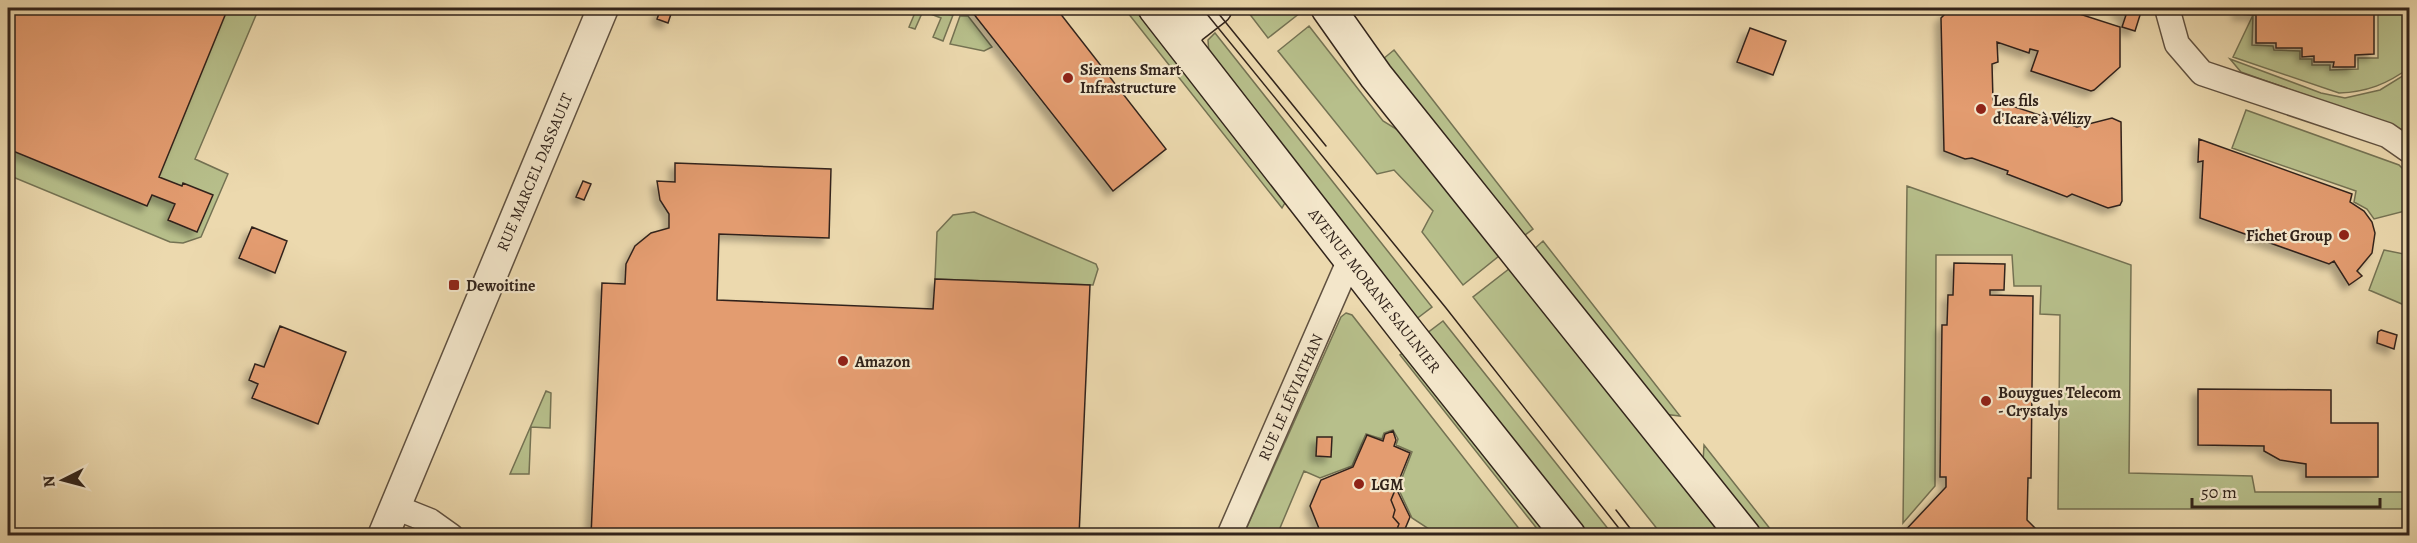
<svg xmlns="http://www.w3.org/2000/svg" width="2417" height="543" viewBox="0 0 2417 543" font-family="Alegreya,serif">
	<defs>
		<filter id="shadow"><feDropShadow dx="-5.5" dy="5.5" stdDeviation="3" flood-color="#0004"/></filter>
	</defs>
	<rect width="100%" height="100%" fill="#ecd9ae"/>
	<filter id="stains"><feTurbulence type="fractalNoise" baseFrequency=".00333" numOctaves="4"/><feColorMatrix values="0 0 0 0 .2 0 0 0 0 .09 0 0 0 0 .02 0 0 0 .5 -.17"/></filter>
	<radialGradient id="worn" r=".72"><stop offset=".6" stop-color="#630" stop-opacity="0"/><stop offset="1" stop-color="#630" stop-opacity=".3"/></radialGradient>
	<path fill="#b7bf8b" stroke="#747253" stroke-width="1.5" d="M221 8H259L195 159 228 174 201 237 183 243 170 242 8 175V143L143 198Z
		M917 8H937L946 14 953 15 943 41 933 37 941 18 923 11 915 29 909 27Z
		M1124 8H1140L1286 201 1282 208Z
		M1245 8H1295L1300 13 1268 38Z
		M2378 8H2410L2409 68C2387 84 2367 92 2339 93L2233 57 2253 15 2252 45 2273 46 2274 50 2300 51V59H2312V65H2330V70L2358 69V58H2378Z
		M960 16H968L992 47 984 51 950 44Z
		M1309 26 1383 121 1414 140 1504 252 1463 285 1422 232 1433 211 1394 170 1377 174 1278 51Z
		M1215 33 1432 307 1415 320 1209 54 1208 40Z
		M1394 50 1533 229 1521 238 1383 59Z
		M2230 59 2321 93 2345 98 2380 90 2409 72V132L2241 72Z
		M2246 110 2399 165 2409 175V210L2374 219 2367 209 2354 202 2356 191 2232 148Z
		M1907 186 2131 265 2129 473 2252 476 2255 492H2409V509H2058L2060 315 2040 314 2041 286H2014L2012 255H1936L1935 486 1903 523Z
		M974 212 1096 264 1098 269 1093 285 935 279 937 232 953 215Z
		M1543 241 1680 416 1663 414 1532 251Z
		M2384 250 2409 255V307L2369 290Z
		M1514 265 1727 535H1662L1473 297Z
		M1346 313 1352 315 1524 535H1463L1456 530 1438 535 1412 518 1398 488 1412 452 1396 445 1398 439 1393 430 1384 433 1382 439 1366 434 1352 466 1320 478 1304 471 1277 535 1243 536 1341 317Z
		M1443 321 1613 535H1585L1426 334Z
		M1407 350 1553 535H1542L1400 355Z
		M546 391 551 393 550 428 531 427 529 474H510Z
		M1704 445 1775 535H1758L1703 463Z"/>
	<path fill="#e39c70" stroke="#32241b" stroke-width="1.5" filter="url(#shadow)" d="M8 8H228L159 177 182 186 183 183 213 195 197 232 168 220 175 204 152 195 147 206 8 149Z
		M661 8H673L668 23 657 19Z
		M969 8H1056L1166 149 1113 191Z
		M1951 8H2061L2120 27V67L2094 90 2091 91 2031 71 2038 51 2030 49 2029 53 1997 42 1998 62 1992 64 1993 100 2077 127 2112 118 2121 122 2122 201 2120 205 2108 208 2072 194 2067 197 2007 174 2008 171 1972 158 1965 159 1944 151 1941 18Z
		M2119 8H2130L2141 12 2135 31 2122 27 2126 15 2117 12Z
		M2238 8H2374V54L2355 55V67H2333L2334 62H2314V56L2302 57V48H2276V43H2256V15L2238 14Z
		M1750 28 1786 41 1773 75 1737 62Z
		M2199 139 2352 194 2350 202 2364 211 2372 222 2375 233 2372 253 2357 271 2362 276 2349 285 2334 261 2329 264 2200 218 2203 161 2198 162Z
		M675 163 831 169 829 238 719 234 717 300 933 309 935 279 1090 285 1079 536H591L602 283 625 284 626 264 635 246 651 233 669 228V214L660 200 657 181 675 182Z
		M583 181 591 184 584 200 576 197Z
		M252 227 287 241 275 273 239 258Z
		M1954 263 2005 264 2004 290H1990V295L2033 296 2031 478H2028L2027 520 2043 536H1900L1946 487V477H1940L1942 325H1947L1948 295H1953Z
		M280 326 346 352 318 424 252 398 258 384 249 380 255 364 264 367Z
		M2381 330 2397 335 2394 349 2377 343 2378 332Z
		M2198 389 2331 390V423H2378V477H2306V464L2280 460 2264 451V446L2198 445Z
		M1393 431 1396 440 1394 446 1410 453 1391 500 1395 510 1393 517 1399 524 1397 529 1388 531 1387 536H1322L1310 506 1321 480 1353 467 1367 435 1383 441 1385 434Z
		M1317 437H1332L1331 457 1316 456Z
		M1396 488 1410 517 1402 536H1387L1388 531 1397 529 1399 524 1393 517 1395 510 1391 500Z"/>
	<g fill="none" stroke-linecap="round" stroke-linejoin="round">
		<g stroke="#605140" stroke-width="27">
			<path id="minor" d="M2167 8 2177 44 2202 73 2387 135 2410 151
				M395 507 430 521 451 536
				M1229 536 1350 259"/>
		</g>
		<g stroke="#605140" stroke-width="33">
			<path id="tertiary" d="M383 536 603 8"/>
		</g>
		<g stroke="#32241b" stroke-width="36">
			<path id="secondary" d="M1155 8 1410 336 1569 536
				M1328 8 1376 76 1744 536
				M1183 42 1188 29 1215 8"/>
		</g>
		<use href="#minor" stroke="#f3e6ca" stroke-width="24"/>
		<use href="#tertiary" stroke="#f3e6ca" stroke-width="30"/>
		<use href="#secondary" stroke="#f3e6ca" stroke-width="33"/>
		<path stroke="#32241b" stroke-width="1.5" d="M1202 8 1446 308 1625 536
			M1214 8 1326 146
			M1616 510 1636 536"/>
	</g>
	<g fill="#8f2418" stroke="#f3e6ca" stroke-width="2">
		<circle cx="1068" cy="78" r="6"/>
		<circle cx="1981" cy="109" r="6"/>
		<circle cx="2344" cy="235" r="6"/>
		<rect x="448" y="279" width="12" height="12" rx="3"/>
		<circle cx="843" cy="361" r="6"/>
		<circle cx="1986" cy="401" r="6"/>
		<circle cx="1359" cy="484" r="6"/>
	</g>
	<g text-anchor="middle" stroke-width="4.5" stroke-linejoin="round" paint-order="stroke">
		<g font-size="16" font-weight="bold" fill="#32241b" stroke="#f3e6ca" text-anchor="start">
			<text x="1080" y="75">Siemens Smart<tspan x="1080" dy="18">Infrastructure</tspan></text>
			<text x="1993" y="106">Les fils<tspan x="1993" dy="18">d'Icare à Vélizy</tspan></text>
			<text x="2332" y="241" text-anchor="end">Fichet Group</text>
			<text x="466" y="291">Dewoitine</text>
			<text x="855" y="367">Amazon</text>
			<text x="1998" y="398">Bouygues Telecom<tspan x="1998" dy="18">- Crystalys</tspan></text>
			<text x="1371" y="490">LGM</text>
		</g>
		<g font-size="16" fill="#32241b" stroke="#f3e6ca">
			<text transform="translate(534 172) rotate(-67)" y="6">RUE MARCEL DASSAULT</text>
			<text transform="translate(1375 290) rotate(52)" y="6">AVENUE MORANE SAULNIER</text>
			<text transform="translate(1290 397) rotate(-66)" y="6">RUE LE LÉVIATHAN</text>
		</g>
	</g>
	<rect width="2417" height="543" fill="none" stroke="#ecd9ae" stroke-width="30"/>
	<rect x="9" y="9" width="2399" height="525" fill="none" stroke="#32241b" stroke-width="3"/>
	<rect x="15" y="15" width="2387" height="513" fill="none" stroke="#32241b" stroke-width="1.5"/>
	<g transform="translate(63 480) rotate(264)" stroke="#f3e6ca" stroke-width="4.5" paint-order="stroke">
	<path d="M0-4.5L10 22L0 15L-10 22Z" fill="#32241b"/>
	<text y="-9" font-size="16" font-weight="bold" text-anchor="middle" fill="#32241b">N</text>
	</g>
	<path d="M2192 498v9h188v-9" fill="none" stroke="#32241b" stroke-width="3"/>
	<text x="2201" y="498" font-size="18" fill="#32241b" stroke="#f3e6ca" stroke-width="4.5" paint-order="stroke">50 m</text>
	<rect width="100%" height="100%" filter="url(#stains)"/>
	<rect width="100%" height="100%" fill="url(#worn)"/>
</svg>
